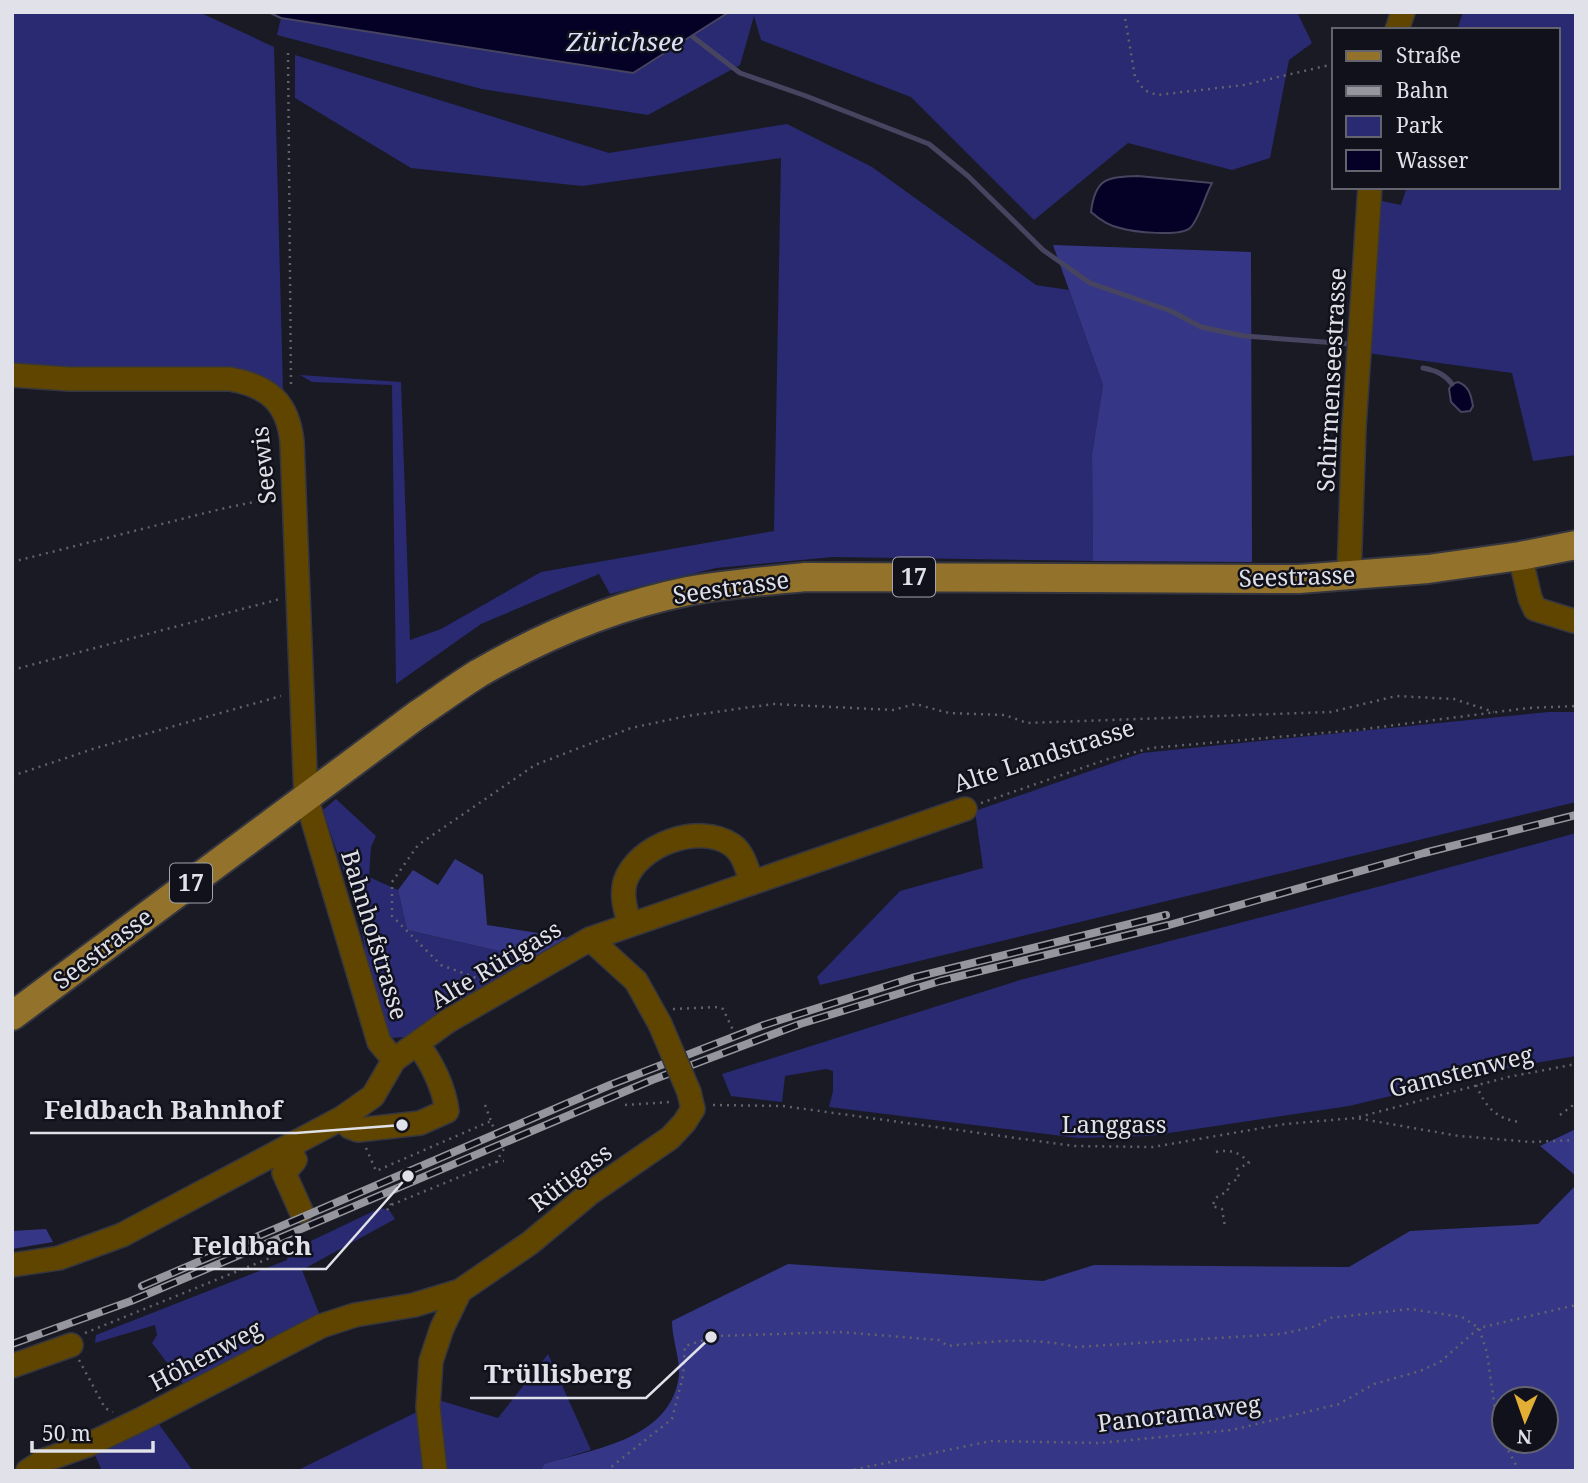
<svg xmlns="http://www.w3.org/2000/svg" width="1588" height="1483" viewBox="0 0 1588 1483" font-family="'Noto Serif',serif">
	<rect width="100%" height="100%" fill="#191a24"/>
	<path fill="#292a72" d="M12 12H199L274 47 283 390 244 373 12 366Z
		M287 12H1297L1312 43 1289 60 1270 158 1232 170 1128 143 1034 220 911 97 761 40 754 16 740 65 648 115 482 89 277 35 281 18Z
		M1463 12H1576V455L1533 461 1512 373 1367 353 1377 200 1401 205 1407 187H1558V30H1457Z
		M295 55 609 153 787 124 872 167 1036 285 1069 290 1103 385 1092 454 1093 561 833 557 716 568 610 594 599 574 481 624 396 684 392 385 312 382 300 375 401 382 410 640 441 629 541 572 774 531 781 158 582 186 411 168 295 98Z
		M1548 712H1576V802L820 985 817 977 900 891 983 868 975 811 1142 753Z
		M336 799 376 836 371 847 369 877 398 890 407 930 538 960 406 1037 390 1038C368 1006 369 960 360 924 350 886 335 848 323 810Z
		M1576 833V1056L1513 1067 1349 1106 1149 1136 1078 1138 829 1107 833 1091V1071L826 1069 785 1076 782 1102 731 1096 722 1074 1020 980 1381 886Z
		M380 1208 389 1210 395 1219 302 1270 322 1321 187 1389 152 1343 157 1335 155 1325 95 1343 96 1335 287 1260 288 1252Z
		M548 1354 591 1450 544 1464 541 1471H296L423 1409 435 1399 498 1418Z
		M155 1419 193 1471H102L95 1455 97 1448Z"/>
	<path fill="#353786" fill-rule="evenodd" d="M1053 245 1251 252 1252 562 1093 561 1092 454 1103 385Z
		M455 859 483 875 487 925 576 939 538 960 407 930 398 890 413 870 438 885Z
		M1576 1129V1176L1540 1146Z
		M1576 1185V1471H541L544 1464C594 1449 672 1439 679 1375 680 1358 672 1339 672 1321L788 1264 1043 1281 1094 1265 1349 1267 1410 1231 1538 1224ZM1546 1399V1441H1504V1399Z
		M46 1229 53 1242 12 1249V1231Z"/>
	<path fill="#050025" stroke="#474460" stroke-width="2" d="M268 12H729L633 73 281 18Z
		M1138 176 1212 183C1205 195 1199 220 1190 228 1180 237 1133 232 1120 228 1109 226 1099 219 1091 212 1095 178 1107 177 1138 176Z
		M1458 382C1469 386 1471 395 1473 406L1470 411 1461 412 1451 402 1449 389 1452 384Z"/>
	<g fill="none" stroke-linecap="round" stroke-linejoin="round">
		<path stroke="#474460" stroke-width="5" d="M693 37 740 73 806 96 929 144 968 176 1043 250 1090 283 1171 311 1201 327 1244 336 1350 344
			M1423 368C1435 370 1445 374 1452 384"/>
		<g stroke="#353640" stroke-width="26">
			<path id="minor" d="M1397 30 1403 12
				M12 375 69 379H230C269 386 288 403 292 442L306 797 379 1042 394 1060
				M1520 556 1530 598 1535 609 1574 621
				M1349 576 1354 427 1370 187
				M630 925C626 911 621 897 625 882 637 845 699 822 732 845 744 853 747 870 752 883
				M590 939 636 981 660 1024
				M342 1118 350 1127 358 1130 420 1123 447 1111C444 1088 432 1062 417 1044
				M288 1147 295 1160 284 1173 301 1211
				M12 1265 59 1258 122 1235 342 1118 373 1096 394 1060 448 1021 590 939 965 809
				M12 1366 71 1345
				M28 1471 45 1460 88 1445 142 1419 321 1326 355 1315 414 1305 460 1291
				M435 1471 428 1407 431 1361 442 1328 460 1291 530 1243 590 1193 670 1138 684 1123 693 1109 689 1092"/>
		</g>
		<g stroke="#353640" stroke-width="32">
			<path id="major" d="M12 1016 417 715C438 701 458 686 479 673 543 636 615 606 688 591 726 584 765 581 805 577L1299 579 1428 569 1520 556 1576 545"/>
		</g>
		<path stroke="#61626b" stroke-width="2.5" stroke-dasharray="2 5" stroke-linecap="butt" d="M1124 12 1135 77 1144 90 1157 95 1244 85 1334 64
			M288 53 291 386
			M12 562 225 508 274 498
			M12 670 280 599
			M12 776 96 748 281 696
			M981 803 1108 759 1151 748 1357 730 1528 708 1576 706
			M482 980 441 965 392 916V882L418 845 535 765 631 728 687 716 773 704 893 710 915 704 949 713 1005 715 1027 723 1331 712 1396 696 1454 699 1494 712
			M673 1009 718 1007 723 1009 733 1030
			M1476 1085C1486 1107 1496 1120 1522 1122
			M485 1105 494 1129
			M625 1105 670 1102
			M713 1105 783 1106 1074 1146 1153 1147 1285 1124 1356 1118 1459 1136 1531 1142 1576 1140
			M1560 1115 1576 1103
			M1359 1117 1508 1077 1576 1064
			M366 1148 376 1171 491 1121
			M1216 1152C1230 1149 1240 1152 1249 1163L1237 1169 1239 1178 1227 1185 1228 1191 1217 1197 1212 1206 1222 1209 1225 1227
			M496 1162 504 1161
			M388 1197 391 1205
			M387 1210 391 1205 496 1162 505 1147
			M85 1333 270 1258 281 1250
			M79 1360 105 1408 113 1412
			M606 1471 672 1419 683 1376 685 1346 717 1336 840 1332 939 1340 948 1346C992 1341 1033 1337 1076 1347L1281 1334 1317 1326 1329 1318 1410 1309 1462 1317 1479 1328 1487 1353 1498 1431 1519 1471
			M847 1471 991 1441 1100 1443 1232 1430 1339 1404 1374 1384 1420 1371 1440 1362 1479 1328 1576 1305"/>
		<use href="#minor" stroke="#5f4500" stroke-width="23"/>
		<use href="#major" stroke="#93732c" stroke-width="28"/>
		<g stroke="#95969e" stroke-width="8">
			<path id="rail" d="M142 1286 610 1085 764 1025 912 978 1166 915
				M12 1344 131 1301 652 1080 800 1024 940 981 1169 925 1424 853 1576 815"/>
		</g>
		<use href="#rail" stroke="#10111b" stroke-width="5" stroke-dasharray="16" stroke-linecap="butt"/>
		<g stroke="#353640" stroke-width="26" stroke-linecap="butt">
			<path id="minor-bridge" d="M660 1024 689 1092"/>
		</g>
		<use href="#minor-bridge" stroke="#5f4500" stroke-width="23"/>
	</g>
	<g text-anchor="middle" stroke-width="5" stroke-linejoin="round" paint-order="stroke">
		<g fill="#10111b" stroke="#a2a3ab" stroke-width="2">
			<rect x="893" y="557.5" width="42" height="39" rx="5"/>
			<rect x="170" y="863.5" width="42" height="39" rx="5"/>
		</g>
		<g font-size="23" font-weight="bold" fill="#e0e1e9">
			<text x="914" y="585">17</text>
			<text x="191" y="891">17</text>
		</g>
		<g font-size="24" fill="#e0e1e9" stroke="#10111b">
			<text transform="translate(1332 380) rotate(-87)" y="8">Schirmenseestrasse</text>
			<text transform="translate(264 465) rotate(-96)" y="8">Seewis</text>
			<text transform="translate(1297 577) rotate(-2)" y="8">Seestrasse</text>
			<text transform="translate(731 588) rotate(-8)" y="8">Seestrasse</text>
			<text transform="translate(1044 756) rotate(-18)" y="8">Alte Landstrasse</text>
			<text transform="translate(374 935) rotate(73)" y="8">Bahnhofstrasse</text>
			<text transform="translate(103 949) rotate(-37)" y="8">Seestrasse</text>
			<text transform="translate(496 965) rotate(-31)" y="8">Alte Rütigass</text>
			<text transform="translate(1461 1072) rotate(-14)" y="8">Gamstenweg</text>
			<text x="1114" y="1133">Langgass</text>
			<text transform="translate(571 1178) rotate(-37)" y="8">Rütigass</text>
			<text transform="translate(206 1356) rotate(-28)" y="8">Höhenweg</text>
			<text transform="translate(1179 1414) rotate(-7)" y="8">Panoramaweg</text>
		</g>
		<g font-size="26" font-style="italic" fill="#dbe0f7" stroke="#10111b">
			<text x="625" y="51">Zürichsee</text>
		</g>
	</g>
	<path fill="none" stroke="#e0e1e9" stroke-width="2.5" d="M402 1125L296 1133H30M408 1176L326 1269H178M711 1337L646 1398H470"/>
	<g fill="#e0e1e9" stroke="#10111b" stroke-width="2.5">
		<circle cx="402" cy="1125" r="7"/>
		<circle cx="408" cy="1176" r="7"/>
		<circle cx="711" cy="1337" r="7"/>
	</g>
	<g font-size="26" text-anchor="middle" font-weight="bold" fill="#e0e1e9" stroke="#10111b" stroke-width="5" stroke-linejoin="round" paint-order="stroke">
		<text x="163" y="1119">Feldbach Bahnhof</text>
		<text x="252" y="1255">Feldbach</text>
		<text x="558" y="1383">Trüllisberg</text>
	</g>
	<rect width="1588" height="1483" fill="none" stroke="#e0e1e9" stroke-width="28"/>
	<rect x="1332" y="28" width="228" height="161" fill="#10111b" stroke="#63646d" stroke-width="2"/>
	<rect x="1346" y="51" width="35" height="10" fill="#93732c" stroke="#63646d" stroke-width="2"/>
	<text x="1396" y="63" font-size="21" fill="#e0e1e9">Straße</text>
	<rect x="1346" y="86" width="35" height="10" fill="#95969e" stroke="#63646d" stroke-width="2"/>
	<text x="1396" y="98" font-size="21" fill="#e0e1e9">Bahn</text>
	<rect x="1346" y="116" width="35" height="21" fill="#292a72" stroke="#63646d" stroke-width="2"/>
	<text x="1396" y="133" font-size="21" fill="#e0e1e9">Park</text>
	<rect x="1346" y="150" width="35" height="21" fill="#050025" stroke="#63646d" stroke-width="2"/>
	<text x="1396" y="168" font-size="21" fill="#e0e1e9">Wasser</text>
	<g transform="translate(1525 1420) rotate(182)"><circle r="33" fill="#10111b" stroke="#63646d" stroke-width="2"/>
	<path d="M0-5L12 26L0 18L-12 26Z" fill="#e2af34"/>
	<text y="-10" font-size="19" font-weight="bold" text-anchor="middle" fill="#e0e1e9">N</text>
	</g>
	<path d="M32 1441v10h121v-10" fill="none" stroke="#e0e1e9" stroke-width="3.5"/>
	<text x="42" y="1441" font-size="21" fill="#e0e1e9" stroke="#10111b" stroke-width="5" paint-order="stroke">50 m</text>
</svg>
